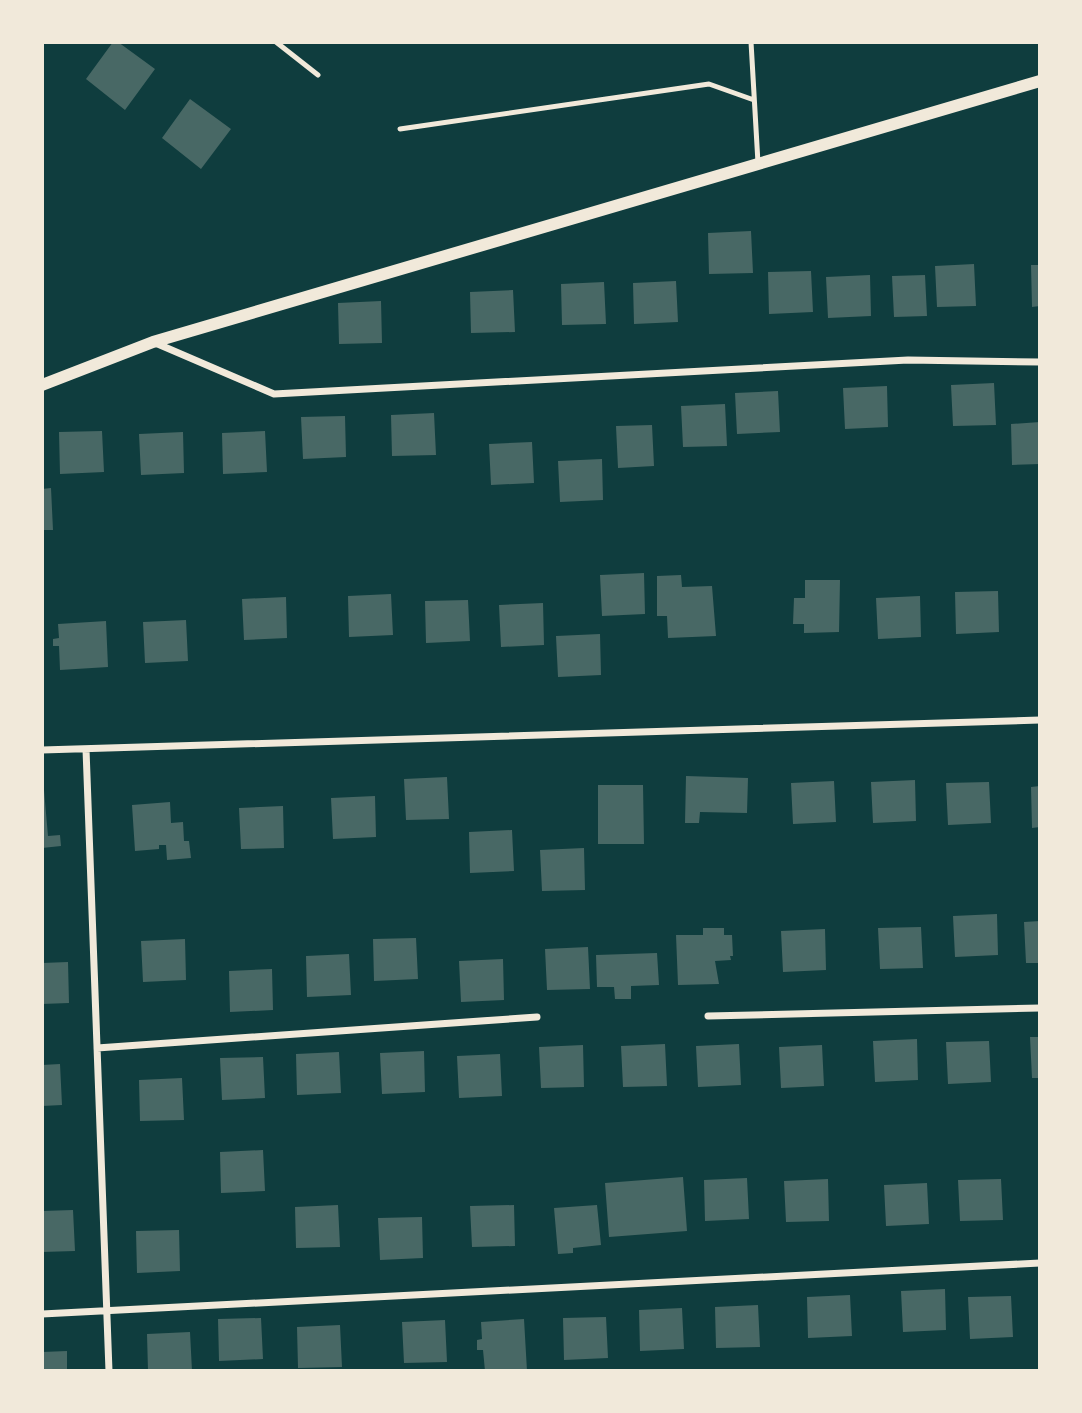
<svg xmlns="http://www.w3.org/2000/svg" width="1082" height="1413" viewBox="0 0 1082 1413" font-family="'PT Sans',sans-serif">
	<rect width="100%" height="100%" fill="#0f3d3e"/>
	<path fill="#486865" d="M113 42H118L155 69 125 110 86 79Z
		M190 99 231 129 201 169 162 138Z
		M751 231 753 273 709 274 708 233Z
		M974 264 976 306 937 307 935 266Z
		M1031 265H1040V306L1032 307Z
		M811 271 813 312 769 314 768 272Z
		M870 275 871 316 828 318 826 277Z
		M925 275 927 316 894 317 892 276Z
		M676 281 678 322 634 324 633 283Z
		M604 282 606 324 562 325 561 284Z
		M513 290 515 332 471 333 470 292Z
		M381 301 382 343 339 344 338 303Z
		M994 383 996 425 953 426 951 385Z
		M887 386 888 427 845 429 843 388Z
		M778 391 780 432 737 434 735 393Z
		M725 404 727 446 683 447 681 406Z
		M434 413 436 455 392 456 391 415Z
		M345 416 346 457 303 459 301 417Z
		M1040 422V464L1012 465 1011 424Z
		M652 425 654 466 618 468 616 426Z
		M102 431 104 472 60 474 59 432Z
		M265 431 267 472 223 474 222 433Z
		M183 432 184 473 141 475 139 434Z
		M532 442 534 483 491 485 489 444Z
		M602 459 603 500 560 502 558 461Z
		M51 488 53 530H42V489Z
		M644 573 645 614 602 616 600 575Z
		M681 575 682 587 712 586 716 636 668 638 667 616H657V576Z
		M805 580H840L839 632 804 633V624H793L794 598H805Z
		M998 591 999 632 956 634 955 592Z
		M391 594 393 635 349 637 348 596Z
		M920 596 921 637 878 639 876 598Z
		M286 597 287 638 244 640 242 599Z
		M468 600 470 641 426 643 425 601Z
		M543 603 544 645 501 647 499 605Z
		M186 620 188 661 145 663 143 622Z
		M106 621 108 667 60 670 59 646H53V639L59 638 58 624Z
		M600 634 601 675 558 677 556 636Z
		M686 776 748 778 747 813 700 812 699 823H685Z
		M447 777 449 819 406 820 404 779Z
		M915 780 916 821 873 823 871 782Z
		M834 781 836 822 793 824 791 783Z
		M989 782 991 823 948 825 946 783Z
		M598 785H643L644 844H598Z
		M1040 786V827L1032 828 1031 787Z
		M42 790H44L48 836 60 835 61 846 42 848Z
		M375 796 376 837 333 839 331 798Z
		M170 802 171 823 183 822 184 841H189L191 858 167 860 166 845H159V849L135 851 132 805Z
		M283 806 284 848 241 849 239 808Z
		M512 830 514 871 470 873 469 832Z
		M584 848 585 890 542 891 540 850Z
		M997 914 998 955 955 957 953 916Z
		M1040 921V963H1026L1024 922Z
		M921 927 923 968 880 969 878 928Z
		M703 928H724V935H732L733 956H730L731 960 715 961 719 984 678 985 676 935H703Z
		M825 929 826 970 783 972 781 931Z
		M416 938 418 979 374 981 373 939Z
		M185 939 186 980 143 982 141 941Z
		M588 947 590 989 547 990 545 949Z
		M657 953 659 985 631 986V999H615L614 987H597L596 955Z
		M349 954 351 995 307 997 306 956Z
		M503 959 504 1000 461 1002 459 961Z
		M68 962 69 1003 42 1004V963Z
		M272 969 273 1010 230 1012 229 971Z
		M1030 1037H1040V1078H1032Z
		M917 1039 918 1080 875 1082 873 1041Z
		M989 1041 991 1082 948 1084 946 1042Z
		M665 1044 667 1086 623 1087 621 1046Z
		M739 1044 741 1085 698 1087 696 1046Z
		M583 1045 584 1087 541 1088 539 1047Z
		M822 1045 824 1086 781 1088 779 1047Z
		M424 1051 425 1092 382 1094 380 1053Z
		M339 1052 341 1093 297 1095 296 1054Z
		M500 1054 502 1096 459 1098 457 1056Z
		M263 1057 265 1098 222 1100 220 1058Z
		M60 1064 62 1105 42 1106V1065Z
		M182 1078 184 1120 140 1121 139 1080Z
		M263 1150 265 1191 221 1193 220 1152Z
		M683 1177 687 1231 609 1237 605 1183Z
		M747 1178 749 1219 705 1221 704 1180Z
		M828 1179 829 1221 786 1222 784 1181Z
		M1001 1179 1003 1220 960 1221 958 1180Z
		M927 1183 929 1224 886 1226 884 1185Z
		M338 1205 340 1247 296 1248 295 1207Z
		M514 1205 515 1246 472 1247 470 1206Z
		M597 1205 601 1245 573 1248V1253L558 1254 554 1208Z
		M73 1210 75 1251 42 1252V1211Z
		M422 1217 423 1258 380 1260 378 1218Z
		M179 1230 180 1271 137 1273 136 1231Z
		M945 1289 946 1330 903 1332 901 1291Z
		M850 1295 852 1336 808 1338 807 1297Z
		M1011 1296 1013 1337 970 1339 968 1297Z
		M758 1305 760 1347 716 1348 715 1307Z
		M682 1308 684 1349 640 1351 639 1310Z
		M606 1317 608 1358 564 1360 563 1318Z
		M261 1318 263 1359 219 1361 218 1319Z
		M524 1319 527 1371H485L483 1350H477V1340L482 1339 481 1322Z
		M445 1320 447 1362 404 1363 402 1322Z
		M340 1325 342 1367 298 1368 297 1327Z
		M190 1332 192 1371H148L147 1334Z
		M67 1351V1371H42V1352Z"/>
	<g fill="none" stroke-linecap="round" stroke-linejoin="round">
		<path stroke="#f1e9da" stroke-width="5" d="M276 42 318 75
			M751 42 758 163
			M400 129 709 84 754 100"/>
		<path stroke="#f1e9da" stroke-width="7" d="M153 342 274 394 908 360 1040 362
			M86 749 109 1371
			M42 750 1040 720
			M708 1016 1040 1008
			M97 1048 537 1017
			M42 1314 1040 1263"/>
		<path stroke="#f1e9da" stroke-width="12" d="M42 385 153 342 1040 81"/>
	</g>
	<rect width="1082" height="1413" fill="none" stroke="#f1e9da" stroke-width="88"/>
</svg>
